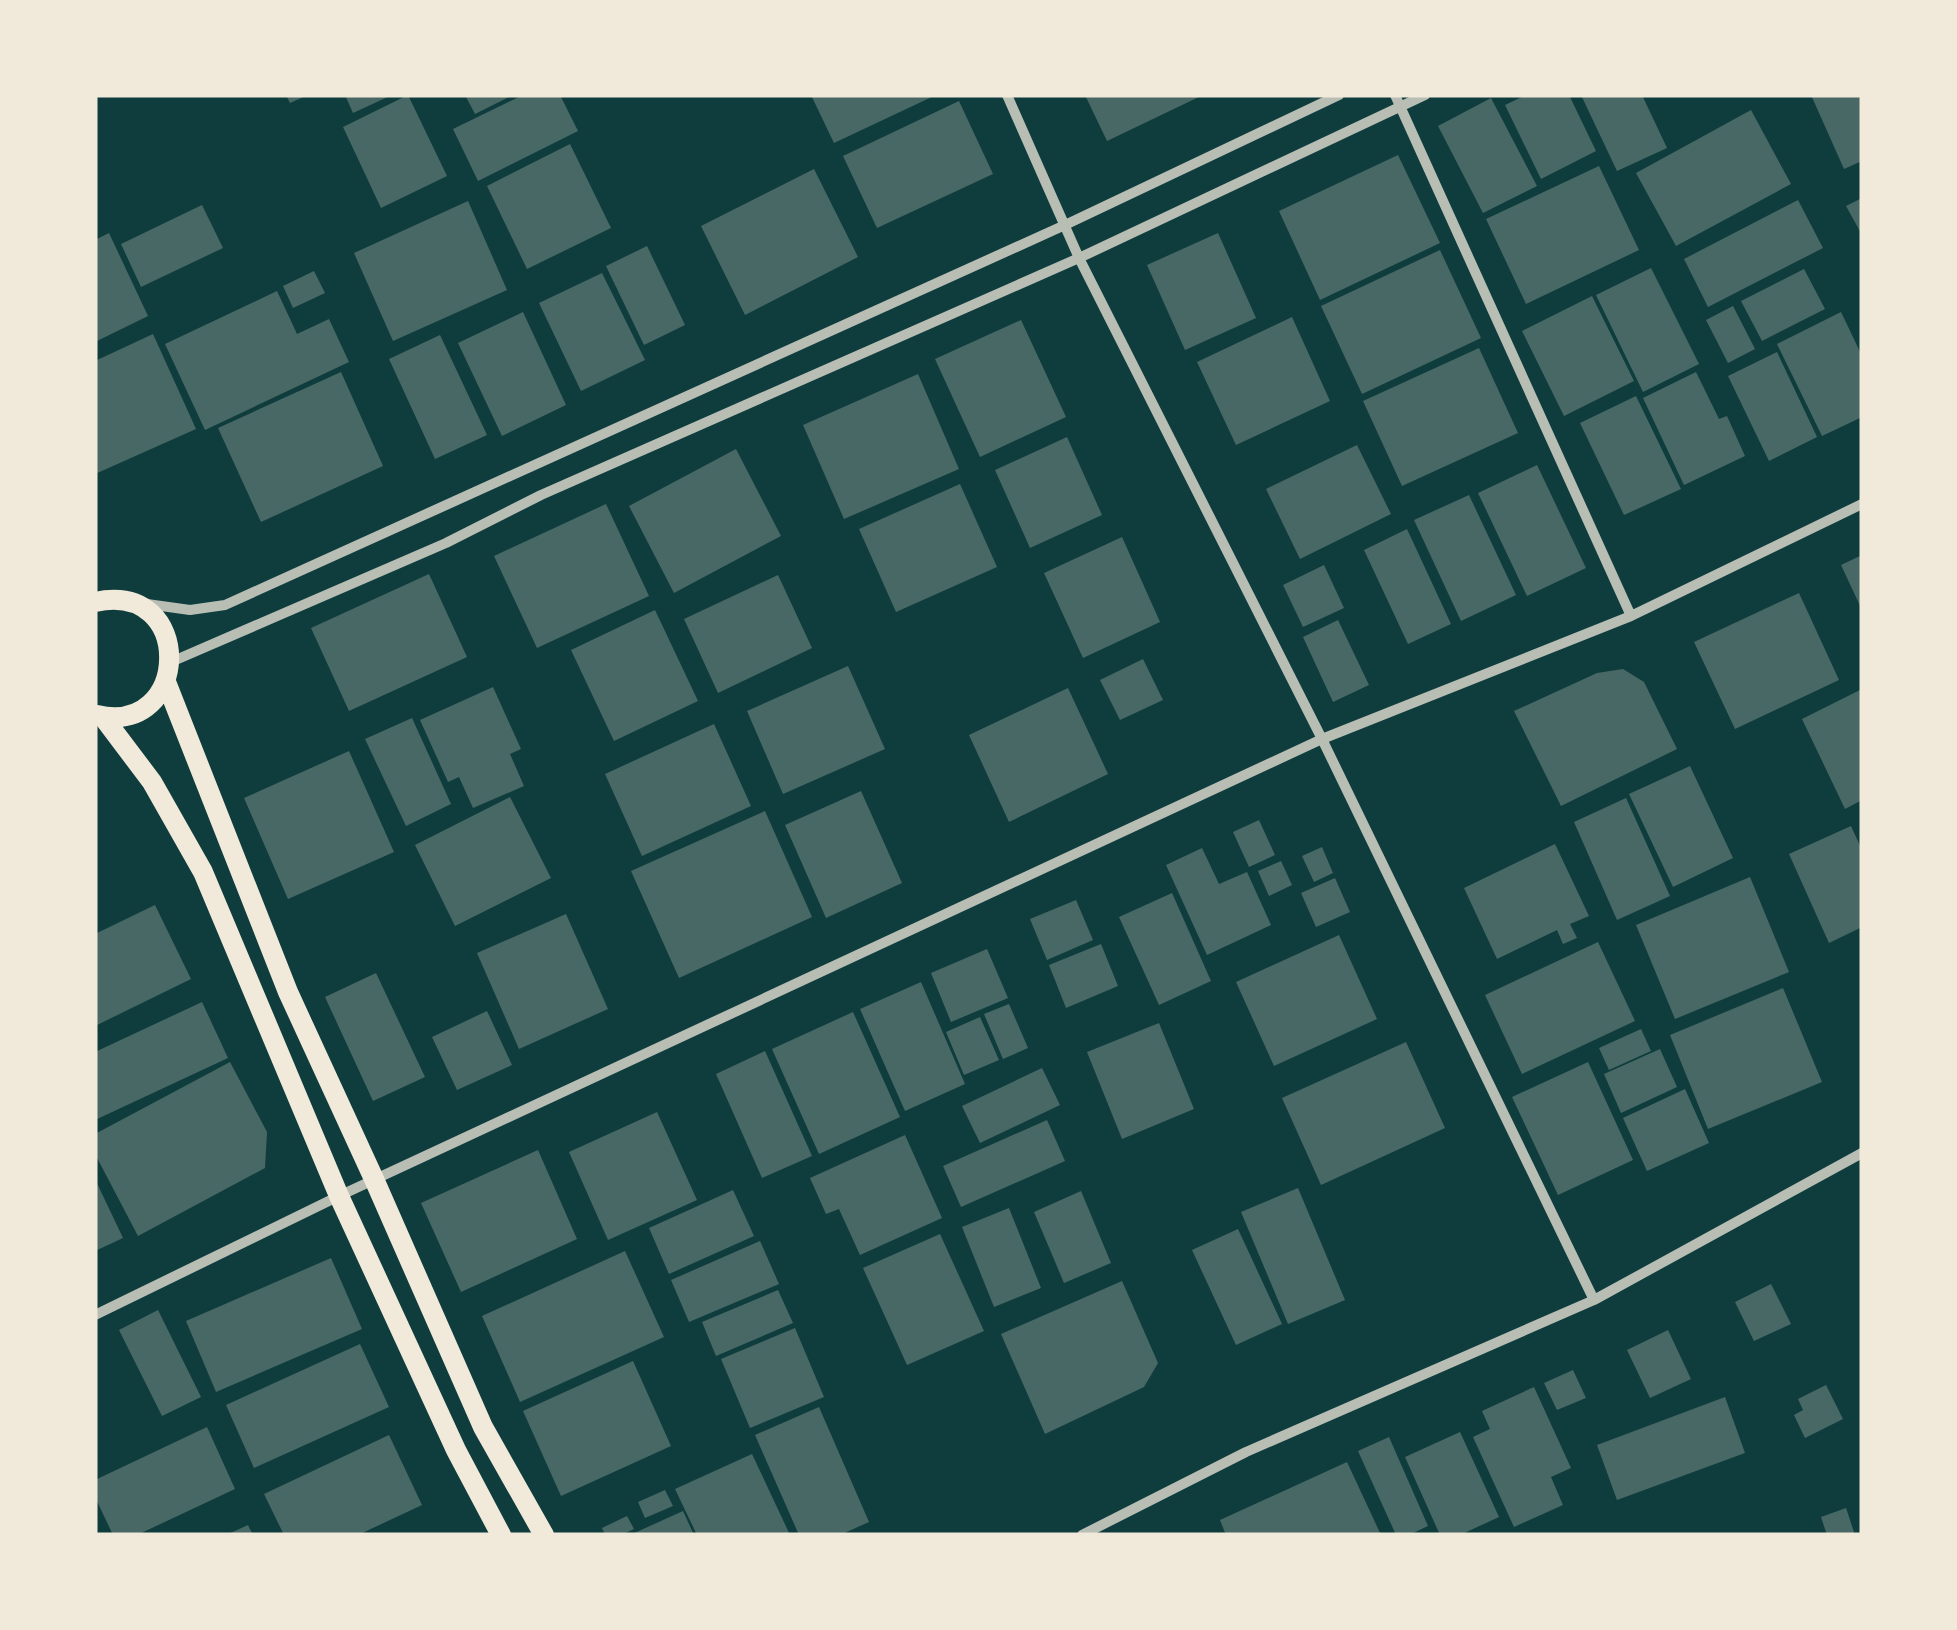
<svg xmlns="http://www.w3.org/2000/svg" width="1957" height="1630" viewBox="0 0 1957 1630" font-family="'PT Serif',serif">
	<rect width="100%" height="100%" fill="#0f3d3e"/>
	<path fill="#486865" d="M286 95H308L290 103Z
		M345 95H392L353 113Z
		M408 95 447 176 381 208 343 127Z
		M465 95H513L475 114Z
		M523 95H560L578 131 478 181 453 129Z
		M811 95H936L834 143Z
		M1085 95H1203L1107 141Z
		M1526 95H1569L1596 151 1541 179 1505 105Z
		M1581 95H1642L1667 148 1617 171Z
		M1811 95H1862V161L1844 169Z
		M1491 98 1537 186 1483 213 1438 126Z
		M959 101 993 174 877 228 843 156Z
		M1751 110 1791 184 1676 246 1636 173Z
		M570 144 611 228 527 269 487 186Z
		M1398 155 1440 243 1320 300 1279 211Z
		M1599 166 1639 250 1526 304 1486 219Z
		M814 169 858 257 745 315 701 226Z
		M1862 198V235L1846 206Z
		M1798 200 1823 248 1708 307 1684 259Z
		M468 201 507 290 393 341 354 253Z
		M202 205 223 248 141 287 121 244Z
		M109 233 148 316 95 342V240Z
		M1218 233 1256 318 1185 350 1147 265Z
		M647 246 685 325 644 345 606 266Z
		M1440 250 1481 338 1362 394 1321 306Z
		M1651 268 1699 364 1643 392 1596 295Z
		M1804 269 1825 309 1762 341 1741 301Z
		M314 271 325 293 293 308 283 286Z
		M602 273 645 360 581 391 539 303Z
		M277 291 297 334 329 319 349 362 205 430 165 344Z
		M1592 296 1634 381 1564 416 1522 331Z
		M1733 306 1755 349 1728 363 1706 320Z
		M523 312 566 405 502 436 458 343Z
		M1841 312 1862 356V417L1822 436 1777 344Z
		M1292 317 1330 401 1236 445 1197 362Z
		M1021 320 1066 417 980 457 935 359Z
		M153 334 196 429 95 474V361Z
		M440 335 487 435 435 459 389 359Z
		M1479 348 1518 433 1402 486 1363 401Z
		M1777 352 1817 437 1769 461 1728 376Z
		M341 372 383 466 261 522 218 428Z
		M1696 372 1719 419 1727 416 1745 456 1684 485 1643 398Z
		M918 374 959 469 844 519 803 425Z
		M1636 396 1681 489 1624 515 1580 423Z
		M1067 437 1102 515 1030 548 995 470Z
		M1357 445 1391 514 1300 559 1266 489Z
		M736 449 781 536 674 593 629 506Z
		M1537 465 1586 568 1527 596 1478 493Z
		M960 484 997 567 896 612 859 529Z
		M1469 495 1516 595 1461 621 1414 520Z
		M606 504 649 596 537 648 494 556Z
		M1407 529 1451 624 1408 644 1364 550Z
		M1122 537 1160 622 1083 658 1044 573Z
		M1862 555V610L1841 565Z
		M1324 565 1344 608 1303 627 1283 585Z
		M429 574 467 657 349 711 311 628Z
		M778 575 812 648 718 693 684 619Z
		M1799 593 1839 680 1735 729 1694 642Z
		M655 610 698 701 614 741 571 650Z
		M1338 620 1369 685 1333 702 1303 637Z
		M1143 659 1163 700 1120 720 1100 680Z
		M848 666 885 749 783 794 747 711Z
		M1623 669 1644 682 1677 749 1561 806 1514 711 1597 673Z
		M493 687 521 749 510 754 524 786 473 808 459 777 448 782 420 720Z
		M1068 688 1108 774 1009 822 969 735Z
		M1862 689V800L1845 809 1802 719Z
		M412 718 451 804 406 826 365 739Z
		M714 724 751 806 642 856 605 774Z
		M349 751 394 852 288 899 244 798Z
		M1690 766 1733 858 1673 887 1629 794Z
		M861 791 902 883 826 918 785 825Z
		M510 797 551 878 455 926 415 845Z
		M1626 798 1670 896 1617 920 1574 822Z
		M765 811 812 917 679 978 631 871Z
		M1259 820 1275 855 1249 867 1233 832Z
		M1851 826 1862 850V927L1829 943 1789 854Z
		M1555 844 1589 916 1570 924 1577 938 1563 944 1557 930 1497 959 1464 888Z
		M1322 847 1333 873 1314 882 1302 856Z
		M1202 848 1219 884 1247 872 1271 925 1207 955 1166 865Z
		M1281 861 1292 885 1269 896 1258 871Z
		M1750 877 1789 972 1675 1019 1636 925Z
		M1335 878 1350 912 1316 927 1301 893Z
		M1172 893 1211 981 1159 1005 1119 917Z
		M1076 900 1093 940 1047 960 1030 919Z
		M155 905 191 979 95 1026V934Z
		M566 914 608 1009 519 1049 477 953Z
		M1339 935 1377 1019 1274 1066 1236 982Z
		M1598 942 1635 1021 1522 1074 1485 995Z
		M1101 944 1118 986 1066 1008 1049 965Z
		M987 949 1008 998 951 1022 931 973Z
		M376 973 425 1077 373 1101 325 997Z
		M921 982 965 1084 905 1111 860 1009Z
		M1783 988 1822 1082 1708 1129 1670 1035Z
		M202 1002 228 1058 95 1120V1052Z
		M1009 1004 1028 1048 1003 1059 984 1014Z
		M487 1011 512 1065 457 1090 432 1037Z
		M853 1012 900 1117 819 1154 772 1049Z
		M980 1017 999 1060 964 1075 946 1032Z
		M1159 1023 1194 1109 1122 1139 1087 1052Z
		M1641 1029 1651 1051 1609 1070 1599 1048Z
		M1406 1042 1445 1128 1321 1185 1282 1098Z
		M1660 1049 1677 1087 1621 1113 1604 1074Z
		M765 1051 812 1156 762 1178 716 1074Z
		M230 1062 267 1132 265 1168 138 1236 95 1154V1134Z
		M1588 1062 1633 1160 1558 1195 1512 1097Z
		M1042 1068 1060 1105 980 1143 962 1106Z
		M1685 1089 1709 1143 1647 1171 1623 1118Z
		M657 1112 697 1200 608 1240 569 1152Z
		M1047 1120 1065 1161 961 1207 943 1166Z
		M905 1135 942 1218 860 1255 839 1209 826 1214 810 1178Z
		M538 1150 577 1239 461 1292 421 1203Z
		M95 1179 123 1238 95 1251Z
		M1298 1188 1345 1300 1288 1324 1241 1212Z
		M733 1190 754 1236 669 1274 649 1228Z
		M1081 1191 1111 1263 1064 1283 1034 1212Z
		M1009 1208 1041 1288 994 1307 962 1227Z
		M1238 1229 1282 1324 1236 1345 1192 1250Z
		M940 1234 984 1331 907 1365 863 1268Z
		M760 1241 779 1284 689 1322 671 1280Z
		M625 1251 664 1337 520 1402 482 1316Z
		M331 1258 362 1329 216 1392 186 1321Z
		M1122 1281 1158 1363 1144 1387 1045 1434 1001 1334Z
		M1771 1284 1791 1324 1754 1341 1735 1302Z
		M778 1290 793 1323 716 1356 702 1322Z
		M158 1310 201 1397 162 1416 119 1330Z
		M795 1328 824 1397 750 1428 721 1359Z
		M1668 1330 1691 1379 1650 1398 1627 1350Z
		M360 1344 389 1407 254 1468 226 1405Z
		M633 1361 671 1446 561 1496 523 1411Z
		M1573 1370 1586 1398 1557 1410 1544 1383Z
		M1826 1385 1843 1419 1805 1438 1794 1415 1803 1410 1798 1399Z
		M1534 1387 1571 1468 1551 1477 1563 1505 1514 1527 1473 1437 1490 1429 1482 1411Z
		M1725 1397 1745 1453 1617 1500 1597 1445Z
		M819 1407 869 1522 840 1535H799L755 1435Z
		M207 1427 235 1489 137 1535H113L95 1497V1480Z
		M1460 1432 1499 1517 1460 1535H1440L1405 1457Z
		M389 1435 422 1505 358 1535H284L264 1494Z
		M1389 1437 1428 1526 1409 1535H1396L1358 1451Z
		M752 1454 790 1535H697L675 1489Z
		M1347 1462 1381 1535H1226L1220 1520Z
		M665 1490 673 1506 645 1518 638 1502Z
		M1846 1508 1855 1535H1827L1821 1517Z
		M683 1511 694 1535H630Z
		M627 1516 634 1529 621 1535H605L602 1528Z
		M248 1525 253 1535H226Z"/>
	<g fill="none" stroke-linecap="round" stroke-linejoin="round">
		<path stroke="#b8beb3" stroke-width="10" d="M1007 95 1079 258 1322 739 1594 1300
			M1395 95 1631 616
			M147 604 190 610 225 605 1065 225 1339 95
			M171 662 446 543 541 495 1079 258 1425 95
			M95 1315 339 1196 1322 739 1631 616 1862 504
			M1082 1535 1246 1452 1594 1300 1862 1153"/>
		<path stroke="#f1e9da" stroke-width="20" d="M95 602C196 580 191 737 97 715
			M166 682 288 992 374 1179 483 1427 544 1535
			M103 717 152 782 203 872 339 1196 456 1450 501 1535"/>
	</g>
	<rect width="1957" height="1630" fill="none" stroke="#f1e9da" stroke-width="195"/>
</svg>
